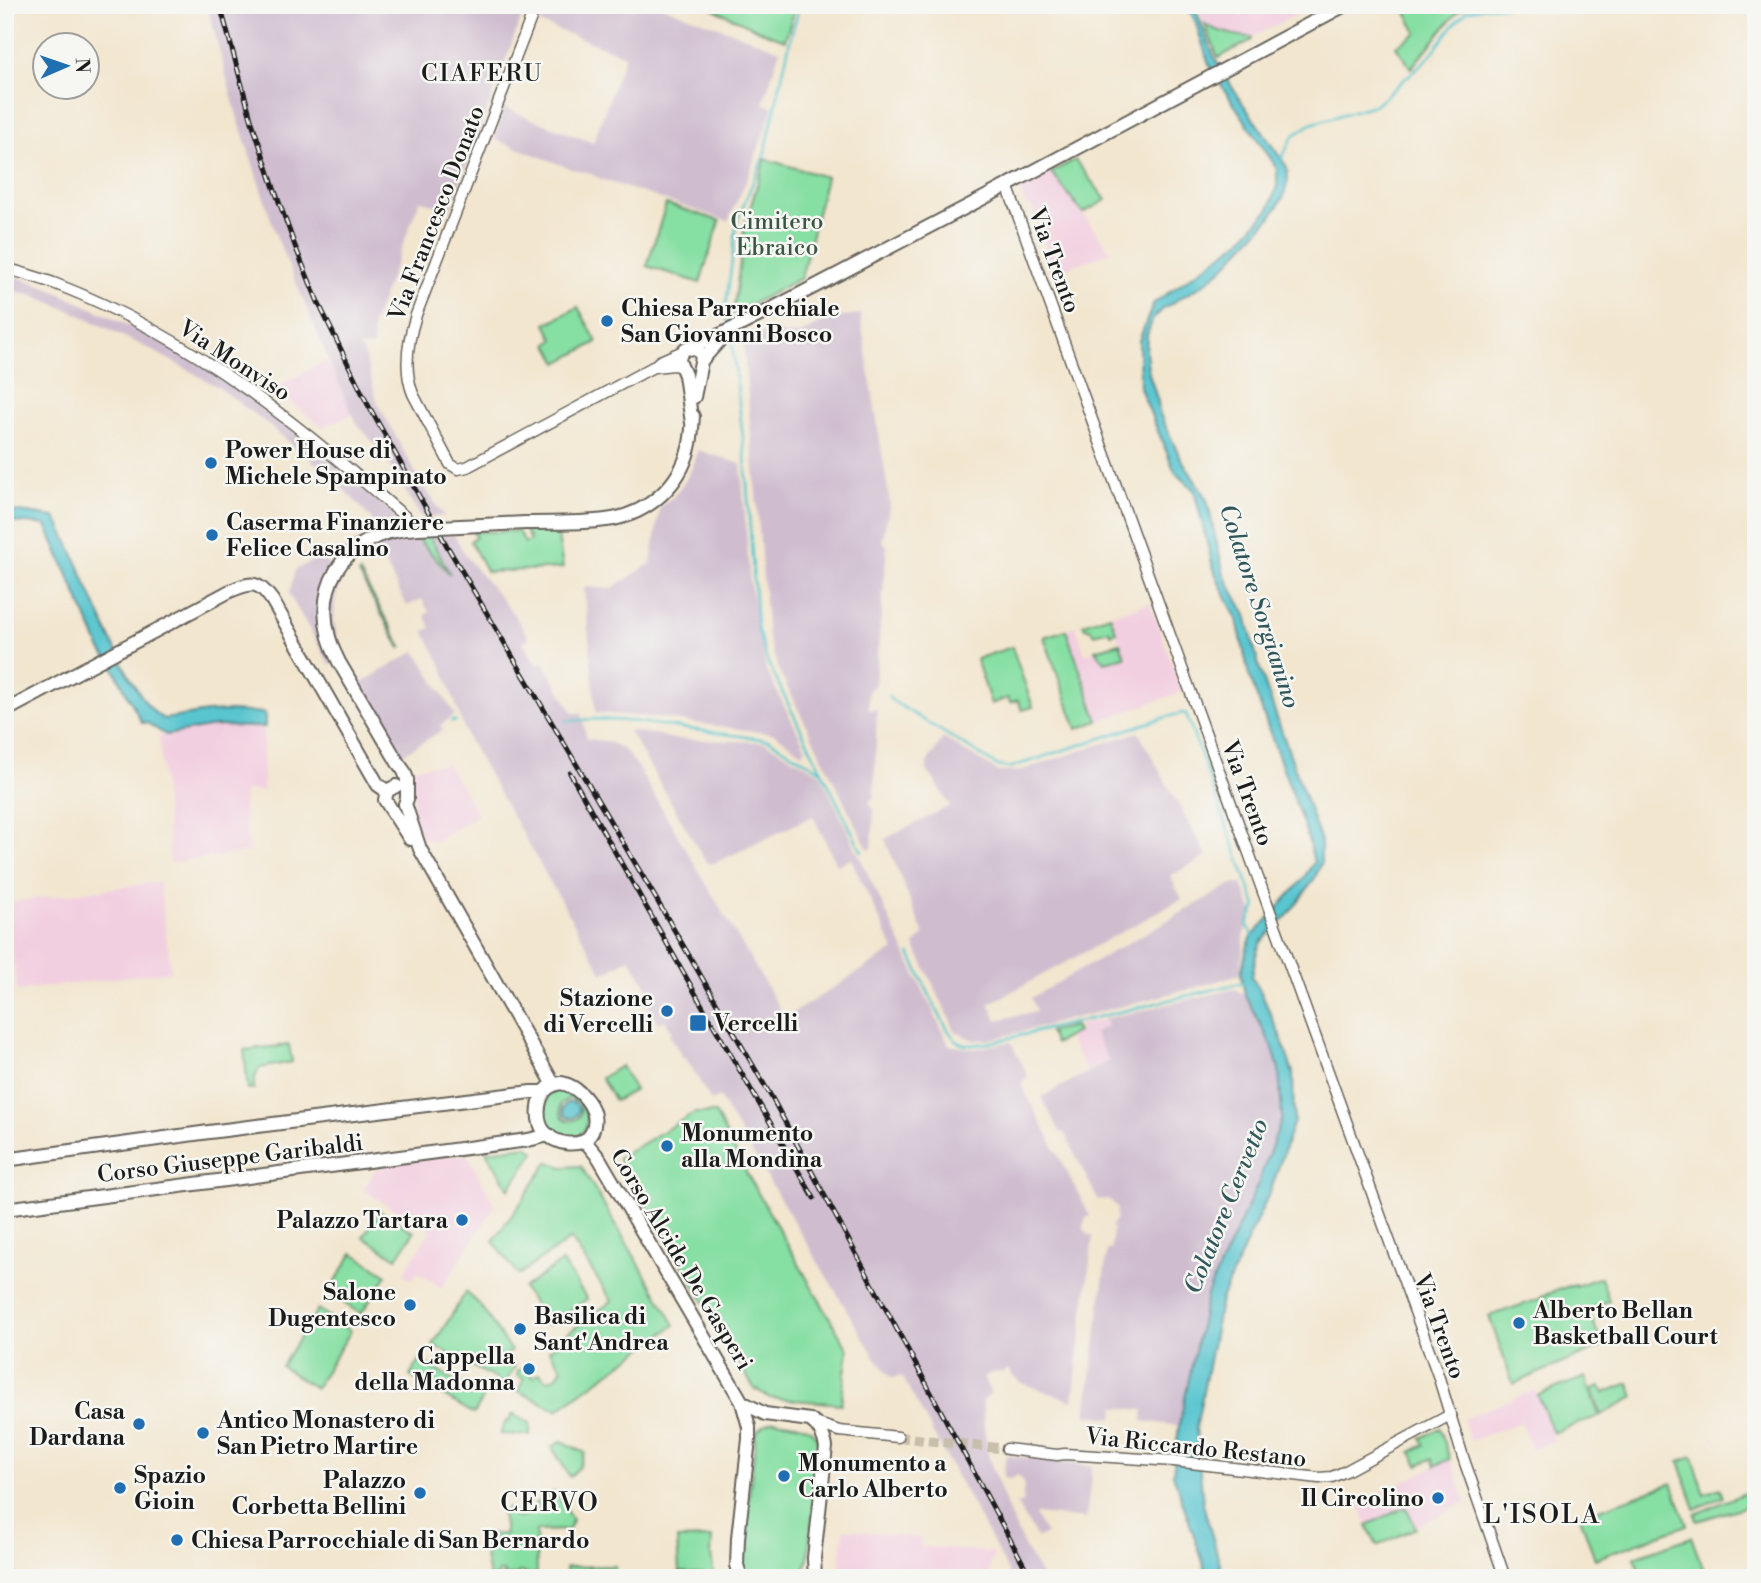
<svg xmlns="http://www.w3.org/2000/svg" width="1761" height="1583" viewBox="0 0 1761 1583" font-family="'Libre Bodoni',serif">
	<rect width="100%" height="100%" fill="#f6f6f2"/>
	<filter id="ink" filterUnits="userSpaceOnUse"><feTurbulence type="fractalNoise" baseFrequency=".0143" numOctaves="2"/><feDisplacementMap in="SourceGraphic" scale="14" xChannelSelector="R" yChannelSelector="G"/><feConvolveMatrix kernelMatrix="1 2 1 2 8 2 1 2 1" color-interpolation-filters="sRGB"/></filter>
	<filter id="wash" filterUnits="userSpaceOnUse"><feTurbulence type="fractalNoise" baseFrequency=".00686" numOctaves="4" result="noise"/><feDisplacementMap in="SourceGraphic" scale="28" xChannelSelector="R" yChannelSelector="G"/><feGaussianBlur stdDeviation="1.57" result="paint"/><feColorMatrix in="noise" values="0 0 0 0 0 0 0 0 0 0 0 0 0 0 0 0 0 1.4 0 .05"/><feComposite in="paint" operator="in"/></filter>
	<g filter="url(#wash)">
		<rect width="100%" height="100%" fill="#f2e6cf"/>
		<path fill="#f2cfe0" d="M1196 5H1316L1252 37H1241L1211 28 1205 24Z
			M1051 172 1111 252 1050 274 1044 256 1049 254 1031 205 1026 206 1019 188Z
			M328 360 353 414 323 427 272 389Z
			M1150 603 1182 692 1077 729 1044 637 1076 626 1085 654 1120 643 1110 615Z
			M218 725 263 726V791H244L243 806 249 852 170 863 159 735 167 736Z
			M448 764 478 815 435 841 421 838 412 810 414 798 413 776 416 767Z
			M159 882 171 971 17 991 5 903Z
			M1104 1019 1108 1026 1095 1033 1109 1061 1087 1072 1068 1037 1080 1031 1078 1025Z
			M467 1154 495 1206 442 1288 417 1272 412 1280 403 1274 431 1230 423 1225 421 1226 363 1190 377 1168 381 1170 383 1165Z
			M1535 1390 1554 1441 1531 1449 1521 1422 1470 1441 1463 1419Z
			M1450 1459 1466 1502 1377 1546 1358 1504Z
			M844 1529 921 1538 920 1546 994 1553 993 1561 991 1559 988 1578H838Z"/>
		<path fill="#cfbdcf" d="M207 5H526L450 210 420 200 372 325 373 346 357 348 363 350 378 404 420 481 444 516 421 517 380 450 358 425 345 398 277 238 237 116Z
			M544 5H659L780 50 763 103 773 107 749 175 728 221 601 179 585 171 583 172 572 169 494 139 504 108 593 143 625 55 537 22Z
			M5 273 44 286 111 317 170 346 213 373 286 425 395 515V521L377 526 358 504 329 475 271 427 220 388 159 354 76 313 37 297 5 288Z
			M860 314 890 504 882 541 887 546 875 685 868 691 869 710 877 709 874 797 869 802 874 809 872 849H868L779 671 768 638 743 337 754 330 756 334 781 331 782 335 800 334 830 318Z
			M698 450 741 464 750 584 766 670 806 748 802 753 775 734 651 717 596 713 584 587 611 589 651 563 660 507 673 497 685 481 693 466Z
			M454 535 468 559 515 616 529 638 523 642 537 665 543 661 573 713H581L587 739 606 741 616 745 625 751 635 763 785 1018 894 950 851 859 837 865 813 816 715 863 711 864 706 862 629 731 654 734 673 739 764 742 820 773 949 1045 974 1049 1011 1042 1028 1076 1021 1084 1090 1216 1086 1218 1083 1227 1088 1235 1093 1236 1073 1401 1021 1383 1012 1375 1009 1369 1003 1372 991 1373 983 1378 991 1393 983 1401V1420L989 1458 1011 1518 1023 1544 1042 1578H1012L902 1376 891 1378 875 1357 719 1097 711 1101 686 1058H683L669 1034 672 1032 665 1020 659 1023 643 997 650 992 630 958 603 974 467 737 443 668 424 631 431 628 425 615 429 612 422 599 407 606 376 546 400 538 416 537 447 571 429 536Z
			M324 555 327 563 342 577 335 599 334 622 339 645 344 655 330 665 289 594 295 570Z
			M416 651 455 715 440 725 443 730 403 754 361 683Z
			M1138 732 1207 856 1170 876 1182 899 989 1004 997 1020 1037 1011 1031 998 1232 884H1242L1253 913 1246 924 1240 974 1197 987 988 1040H973L956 1032 914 945 924 935 885 839 950 806 933 778 927 771V763L943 738 999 772 1019 771Z
			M1235 989 1245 995 1273 1048 1279 1070 1282 1118 1257 1186 1207 1294 1179 1426 1143 1421 1144 1410 1115 1407 1114 1418 1086 1415 1107 1250H1111L1113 1229 1111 1226 1116 1220 1117 1207 1110 1200H1098L1064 1132 1061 1133 1041 1097 1109 1061 1094 1033 1107 1026 1104 1019Z
			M1006 1455 1092 1466 1086 1519 1036 1514 1035 1516 1046 1534 1037 1538 1016 1503H1022L1024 1482 1018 1475 1010 1479 1003 1478Z"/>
		<path fill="#86dfa3" stroke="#517e60" stroke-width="2" fill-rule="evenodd" d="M705 5H796L785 40 763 32Z
			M1402 5H1473L1458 11 1411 68 1396 46 1417 33Z
			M1205 24C1215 31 1239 37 1252 37V40L1218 58Z
			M765 159 826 177 801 278 733 314 745 225Z
			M1075 160 1106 200 1083 213 1051 172Z
			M666 204 720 221 700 283 647 266Z
			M578 307 597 342 558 363 548 344 554 340 546 324Z
			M557 530 563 568 487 572 470 541 476 537 473 532 518 531 525 543 530 540 525 531Z
			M429 536 450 574 416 537Z
			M360 573 402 647 400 648 359 574Z
			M1110 615 1116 632 1110 634 1109 630 1094 634 1091 630 1085 628 1083 624Z
			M1066 630 1098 721 1077 729 1044 637Z
			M1120 643 1125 657 1105 662 1095 650Z
			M1012 647 1033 707 1022 710 1018 700 1010 703 1008 698 991 704 976 659Z
			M1074 1026 1077 1032 1055 1044 1049 1032Z
			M289 1045 292 1062 260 1068C255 1075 253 1081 254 1089H248L244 1050Z
			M621 1066 635 1090 615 1101 601 1078Z
			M556 1088C560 1089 564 1088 568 1090 579 1094 590 1114 586 1126 585 1130 582 1133 579 1136 563 1141 552 1134 544 1120L546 1096ZM569 1098 579 1102C590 1124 556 1129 561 1104Z
			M694 1113H715L746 1172 848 1350 841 1404 770 1398 760 1392 758 1389 756 1391 742 1369 744 1368 743 1365H740L689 1276 618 1158Z
			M527 1146 535 1152 509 1189 486 1151Z
			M548 1162 563 1167 581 1166 675 1325 557 1410 518 1391 524 1379 517 1375 518 1371 524 1367 533 1377 540 1373 546 1380C555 1379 558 1376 562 1368L549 1350 564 1340 562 1337 612 1301 571 1239 518 1275 493 1241 520 1204Z
			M380 1211 414 1232 397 1258 363 1237Z
			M353 1253 387 1275 361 1314 328 1293Z
			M562 1262 587 1299 548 1325 523 1288Z
			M1601 1277 1609 1301 1588 1310 1603 1346 1513 1384 1489 1316 1542 1298V1296L1575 1284 1576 1286Z
			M466 1292 479 1304 511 1351 506 1355 515 1366 505 1384 433 1345Z
			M318 1309 351 1331 315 1388 281 1366Z
			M420 1360 484 1397 474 1414 410 1376Z
			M1585 1377 1599 1416 1553 1433 1538 1395Z
			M1629 1383 1634 1397 1601 1415 1592 1389 1600 1386 1604 1393Z
			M513 1414 530 1423V1435L500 1434 507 1420 509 1421Z
			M774 1421C795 1423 818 1423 820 1451L808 1559 805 1570 801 1578H748L743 1565V1551L756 1433 762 1426Z
			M1440 1428 1450 1459 1435 1466 1432 1459 1418 1465 1411 1452 1424 1445 1421 1438Z
			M562 1441 585 1453 579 1467 570 1477 552 1447Z
			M1693 1456 1704 1494 1720 1488 1723 1497 1695 1509 1679 1461Z
			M1672 1483 1687 1525 1595 1559 1580 1516Z
			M556 1492 572 1520 569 1530 536 1531 537 1574 525 1575 524 1572H518V1575L500 1576 505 1575 504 1572H498V1576L489 1577 481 1535 505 1534 502 1513 508 1508 515 1517 520 1518 528 1512 540 1511V1506H537L535 1504 551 1493Z
			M1747 1492 1751 1505 1697 1521 1695 1514Z
			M1406 1507 1416 1528 1377 1546 1367 1525Z
			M1691 1537 1707 1578H1641L1635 1557Z
			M712 1538 711 1555 714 1575 679 1572 677 1539Z
			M615 1566V1578H566V1567Z"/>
		<path fill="#58c5cf" stroke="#3a7076" stroke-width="2" d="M1187 5H1194L1215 59 1237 95 1287 167 1288 180 1283 198 1270 218 1223 268 1204 284 1164 308 1153 319 1147 335 1146 351 1148 370 1158 402 1159 412 1179 455 1207 500 1224 575 1246 615 1260 670 1321 842V863L1314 880 1287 916 1261 942 1256 955 1252 977 1259 988 1282 1040 1293 1073 1294 1121 1272 1187 1221 1299 1196 1428 1203 1504 1224 1578H1206L1203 1562 1173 1474 1179 1426 1207 1294 1257 1186 1282 1118 1279 1069 1273 1048 1245 995 1241 974 1247 948 1251 938 1301 882 1314 862 1307 835 1249 675 1237 619 1218 580 1212 563 1194 490 1175 472 1140 388 1139 341 1153 304 1239 242 1269 209 1277 186V168L1221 85 1209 64 1195 21Z
			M5 510 55 517C80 557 128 704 164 719L207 712 229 711 265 713V727L214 726 166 735 147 723H142L113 667 100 648 46 525 5 521Z
			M563 1110a8 8 0 1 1 16 0a8 8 0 1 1-16 0Z"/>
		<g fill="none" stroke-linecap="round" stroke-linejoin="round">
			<path stroke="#58c5cf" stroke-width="2.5" d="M1280 162 1293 136 1311 124 1377 104 1428 58 1455 23 1467 11 1486 7 1525 5
				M729 327 725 314 737 221 765 153 792 32 800 5
				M731 333 745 456 757 627 767 661 862 852
				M888 696 891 700 998 766 1009 768 1163 718 1183 713 1186 714 1256 906 1247 925 1254 937
				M451 721H456
				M566 721 599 719 638 722 769 740 822 771
				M910 954C919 971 944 1031 957 1041 965 1048 979 1044 989 1043L1245 982"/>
		</g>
	</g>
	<g filter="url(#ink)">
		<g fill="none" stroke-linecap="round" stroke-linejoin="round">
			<path stroke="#c7beab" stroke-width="10" stroke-dasharray="10 5" stroke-linecap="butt" d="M898 1437 1007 1449"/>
			<g stroke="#67635b" stroke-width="13">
				<path id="minor" d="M536 5 416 315C408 340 403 369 413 394L450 464 458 469 467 467 653 367 660 361 683 351
					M1007 185 1438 1375 1463 1457 1505 1578
					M5 268C22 273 40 278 56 284 197 339 305 430 418 528
					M654 367 674 365 681 367
					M815 1423 839 1431 898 1437
					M1007 1449 1057 1455 1065 1454 1174 1461 1319 1478 1332 1477 1346 1471 1450 1415"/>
			</g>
			<g stroke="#67635b" stroke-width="16">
				<path id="major" d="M688 348 698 350 702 357 694 397
					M702 360 719 341 722 334
					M692 423 685 375 679 361 680 355 685 349 722 334 764 313 995 192 1345 5
					M525 523C554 522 585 524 613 519 649 512 680 485 689 448 692 437 692 427 693 416
					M418 528C341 531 303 594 339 662L398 763 404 771 407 779V799L405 804 420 849 554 1085
					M5 711 230 591C251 582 258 580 272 600L378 785 387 791
					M396 786 387 791 385 800 410 839
					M561 1083C580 1086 602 1111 592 1132 583 1150 554 1145 544 1131 536 1121 537 1100 546 1090 550 1086 555 1084 561 1083Z
					M584 1140 599 1158 742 1402 749 1427V1439L738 1538 737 1565 741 1578
					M5 1160 209 1132 531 1092H544
					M5 1209 528 1140 549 1135
					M742 1402 765 1414 810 1420C819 1426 824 1436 826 1447L814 1558 815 1578"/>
			</g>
			<use href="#minor" stroke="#fff" stroke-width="10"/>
			<use href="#major" stroke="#fff" stroke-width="12"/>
			<g stroke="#1c1c1c" stroke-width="5">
				<path id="rail" d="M220 5 252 122 274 188 295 246 318 302 367 403 447 546 648 885 772 1098 1031 1578
					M570 773 707 1014 814 1198"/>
			</g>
			<use href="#rail" stroke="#f6f6f2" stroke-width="2.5" stroke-dasharray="8" stroke-linecap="butt"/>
			<g stroke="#67635b" stroke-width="16" stroke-linecap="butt">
				<path id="major-bridge" d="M418 528 525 523"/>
			</g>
			<use href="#major-bridge" stroke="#fff" stroke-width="12"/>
		</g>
	</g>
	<g fill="#1f6fb2" stroke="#f6f6f2" stroke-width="2.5">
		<circle cx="607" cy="321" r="7"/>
		<circle cx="211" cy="463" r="7"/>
		<circle cx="212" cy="535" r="7"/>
		<circle cx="667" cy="1011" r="7"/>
		<rect x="689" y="1014" width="18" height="18" rx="3.5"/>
		<circle cx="667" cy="1146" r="7"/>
		<circle cx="462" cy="1220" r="7"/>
		<circle cx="410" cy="1305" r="7"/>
		<circle cx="1519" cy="1323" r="7"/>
		<circle cx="520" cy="1329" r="7"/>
		<circle cx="529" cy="1369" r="7"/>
		<circle cx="139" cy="1424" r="7"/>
		<circle cx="203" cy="1433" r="7"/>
		<circle cx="784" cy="1476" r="7"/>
		<circle cx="120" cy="1488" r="7"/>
		<circle cx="420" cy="1493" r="7"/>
		<circle cx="1438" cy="1498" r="7"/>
		<circle cx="177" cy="1540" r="7"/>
	</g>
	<g text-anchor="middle" stroke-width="5" stroke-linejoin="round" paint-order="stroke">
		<g font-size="23" fill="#1c1c1c" stroke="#f6f6f2">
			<text transform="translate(436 213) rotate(-69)" y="8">Via Francesco Donato</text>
			<text transform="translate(1055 260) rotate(70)" y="8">Via Trento</text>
			<text transform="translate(235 360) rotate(33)" y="8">Via Monviso</text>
			<text transform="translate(1248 793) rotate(70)" y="8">Via Trento</text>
			<text transform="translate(230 1158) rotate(-7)" y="8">Corso Giuseppe Garibaldi</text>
			<text transform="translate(682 1259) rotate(59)" y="8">Corso Alcide De Gasperi</text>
			<text transform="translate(1440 1326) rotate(70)" y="8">Via Trento</text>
			<text transform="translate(1196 1447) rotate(6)" y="8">Via Riccardo Restano</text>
		</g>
		<g font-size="23" fill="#3c5644" stroke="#f6f6f2">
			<text x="777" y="229">Cimitero<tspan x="777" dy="26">Ebraico</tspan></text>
		</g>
		<g font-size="23" font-weight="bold" fill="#1c1c1c" stroke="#f6f6f2" text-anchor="start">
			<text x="621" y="316">Chiesa Parrocchiale<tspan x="621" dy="26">San Giovanni Bosco</tspan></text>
			<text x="225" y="458">Power House di<tspan x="225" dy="26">Michele Spampinato</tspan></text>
			<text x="226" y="530">Caserma Finanziere<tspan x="226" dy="26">Felice Casalino</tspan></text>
			<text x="653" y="1006" text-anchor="end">Stazione<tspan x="653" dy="26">di Vercelli</tspan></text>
			<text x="714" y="1031">Vercelli</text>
			<text x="681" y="1141">Monumento<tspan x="681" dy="26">alla Mondina</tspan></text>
			<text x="448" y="1228" text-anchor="end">Palazzo Tartara</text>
			<text x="396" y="1300" text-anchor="end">Salone<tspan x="396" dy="26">Dugentesco</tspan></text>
			<text x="1533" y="1318">Alberto Bellan<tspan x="1533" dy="26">Basketball Court</tspan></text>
			<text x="534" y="1324">Basilica di<tspan x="534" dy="26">Sant'Andrea</tspan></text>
			<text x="515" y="1364" text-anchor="end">Cappella<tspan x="515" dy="26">della Madonna</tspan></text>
			<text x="125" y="1419" text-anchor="end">Casa<tspan x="125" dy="26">Dardana</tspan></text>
			<text x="217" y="1428">Antico Monastero di<tspan x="217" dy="26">San Pietro Martire</tspan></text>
			<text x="798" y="1471">Monumento a<tspan x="798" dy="26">Carlo Alberto</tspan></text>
			<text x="134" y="1483">Spazio<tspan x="134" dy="26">Gioin</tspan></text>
			<text x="406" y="1488" text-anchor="end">Palazzo<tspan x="406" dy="26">Corbetta Bellini</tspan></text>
			<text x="1424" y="1506" text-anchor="end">Il Circolino</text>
			<text x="191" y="1548">Chiesa Parrocchiale di San Bernardo</text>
		</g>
		<g font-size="24" letter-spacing="2" fill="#1c1c1c" stroke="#f6f6f2">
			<text x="482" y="81">CIAFERU</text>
		</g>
		<g font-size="24" font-style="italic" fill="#31575b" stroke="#f6f6f2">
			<text transform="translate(1260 606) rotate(72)" y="8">Colatore Sorgianino</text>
			<text transform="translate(1226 1206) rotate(-68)" y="8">Colatore Cervetto</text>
		</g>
		<g font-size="26" letter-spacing="2" fill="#1c1c1c" stroke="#f6f6f2">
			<text x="550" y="1511">CERVO</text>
			<text x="1542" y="1523">L'ISOLA</text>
		</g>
	</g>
	<rect width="1761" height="1583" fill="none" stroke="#f6f6f2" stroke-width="28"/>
	<g transform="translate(66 66) rotate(88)"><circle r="33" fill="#f6f6f2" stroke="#9f9f9c" stroke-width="2"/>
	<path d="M0-5L12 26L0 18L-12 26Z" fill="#1f6fb2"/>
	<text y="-10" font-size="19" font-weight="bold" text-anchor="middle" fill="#1c1c1c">N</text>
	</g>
</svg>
